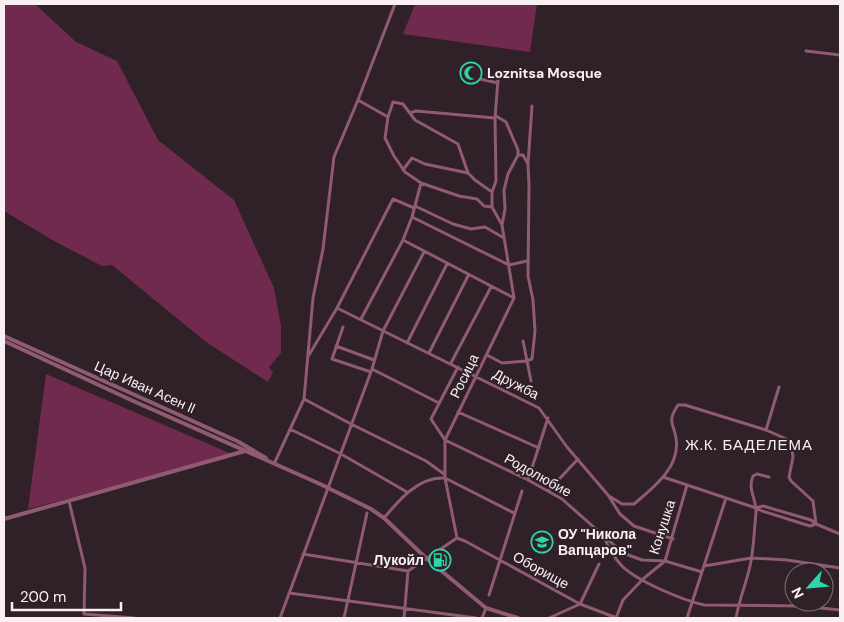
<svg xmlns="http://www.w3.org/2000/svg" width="844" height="622" viewBox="0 0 844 622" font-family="'DM Sans',sans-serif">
	<rect width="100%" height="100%" fill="#2f2127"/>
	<path fill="#702a4e" d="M4 4H35L76 42 117 61 158 140 234 200 274 288 281 326V353L269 367 273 372 268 382 206 342 112 265 102 266 54 241 4 211Z
		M415 4H537L530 52 403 34Z
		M46 374 234 455 28 509Z"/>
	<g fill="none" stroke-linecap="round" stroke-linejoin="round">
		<path stroke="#8f5a72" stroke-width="3" d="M806 51 840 55
			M471 77 498 83
			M358 100 388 117
			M410 113 416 111 495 118
			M496 116 506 122 518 150V155L508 174 504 190 505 209 502 225
			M528 164 532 106
			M403 170 412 158 425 164 468 173
			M492 192 475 180 468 173 458 144 415 120 403 104 393 102 388 117 385 138 394 156 405 172 421 183 459 196 477 199 484 206 492 207
			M415 206 453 224 471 229 485 227 504 238
			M412 217 509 265 527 261
			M403 240 514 298
			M337 308 539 408 567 447 608 495 620 514 634 526 673 539
			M361 319 403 240 412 217 421 183
			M343 327 332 359 371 372
			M523 341 531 381
			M407 343 447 264
			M336 346 374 360
			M429 353 468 276
			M309 355 337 308 393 199 414 208
			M487 355 502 363 526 361 532 359 535 331 533 300 528 276 529 185 528 164 523 155H518
			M451 363 491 287
			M458 367 431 419 445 440 528 480 562 499 623 553 642 560 665 561 702 572
			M372 369 439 403
			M304 399 351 424 426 461 444 474
			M458 412 539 448
			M290 429 341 454 407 492
			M766 430 779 387
			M274 464 304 399 313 298 323 249 334 157 358 100 395 4
			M663 477 756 508 762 511 810 526 816 524
			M528 480 548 418
			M548 491 578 459
			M609 496 622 504H634C653 488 681 467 676 438 673 421 667 422 678 405H685L766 430 791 441 793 457 789 477 791 481 813 501 816 524
			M69 501 85 568 84 614 134 618
			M756 508 763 506 811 520 816 524 840 534
			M384 518C399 500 419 476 445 478L514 513
			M603 535C608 546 613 557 622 566 637 581 682 600 704 605L801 606 840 610
			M457 538 445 478V440L514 298 502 225 492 207V192L496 181 495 118 498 80
			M457 538 465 541 580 604 617 618
			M303 554 408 571
			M704 566 751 558 787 560 840 568
			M821 572 824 566
			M289 593 476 618
			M489 595 522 491
			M280 618 372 369 383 331 424 252
			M344 618 367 513
			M404 618 408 571 457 538
			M482 618 486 608
			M549 618 580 604 599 564
			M616 618 623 600 643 579 665 561 687 485
			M687 618 726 498
			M736 618C739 600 746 584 750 566 754 549 754 530 756 513 757 499 747 490 753 476L757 474 769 477"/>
		<path stroke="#8f5a72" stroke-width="4" d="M4 336 237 441 266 458
			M4 341 131 400 320 484 371 509 384 518 426 558 486 608 518 618
			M4 519 245 451"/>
	</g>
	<defs>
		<g id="mosque-ring" transform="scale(1.125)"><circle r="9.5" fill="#2f2127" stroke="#2dd5ab" stroke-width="1.5"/><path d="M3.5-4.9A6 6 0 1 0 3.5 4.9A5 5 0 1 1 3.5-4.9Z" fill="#2dd5ab"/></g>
		<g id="school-ring" transform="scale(1.125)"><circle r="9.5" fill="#2f2127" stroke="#2dd5ab" stroke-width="1.5"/><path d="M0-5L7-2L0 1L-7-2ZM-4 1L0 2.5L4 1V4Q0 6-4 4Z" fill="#2dd5ab"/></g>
		<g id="fuel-ring" transform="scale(1.125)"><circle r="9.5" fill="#2f2127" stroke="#2dd5ab" stroke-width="1.5"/><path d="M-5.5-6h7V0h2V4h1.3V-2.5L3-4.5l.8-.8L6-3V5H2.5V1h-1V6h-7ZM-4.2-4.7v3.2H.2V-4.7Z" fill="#2dd5ab"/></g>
	</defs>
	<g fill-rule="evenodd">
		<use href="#mosque-ring" x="471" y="73"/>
		<use href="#school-ring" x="542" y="542"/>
		<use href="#fuel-ring" x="440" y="560"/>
	</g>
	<g text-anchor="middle" stroke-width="4" stroke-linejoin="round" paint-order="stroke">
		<g font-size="14" font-weight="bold" fill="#faf0f4" stroke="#2f2127" text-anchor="start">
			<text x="487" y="78">Loznitsa Mosque</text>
			<text x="558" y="539">ОУ "Никола<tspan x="558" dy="16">Вапцаров"</tspan></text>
			<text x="424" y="565" text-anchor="end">Лукойл</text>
		</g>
		<g font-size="14" fill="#faf0f4" stroke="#2f2127">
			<text transform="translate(464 376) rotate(-64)" y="5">Росица</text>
			<text transform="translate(516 384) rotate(27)" y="5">Дружба</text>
			<text transform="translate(145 387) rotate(24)" y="5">Цар Иван Асен II</text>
			<text transform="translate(538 475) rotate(29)" y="5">Родолюбие</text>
			<text transform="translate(662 527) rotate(-72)" y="5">Конушка</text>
			<text transform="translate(541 570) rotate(29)" y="5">Оборище</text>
		</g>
		<g font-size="15" letter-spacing="1" fill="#faf0f4" stroke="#2f2127">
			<text x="749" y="450">Ж.К. БАДЕЛЕМА</text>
		</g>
	</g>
	<rect width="844" height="622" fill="none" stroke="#faf0f4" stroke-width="10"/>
	<g transform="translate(809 587) rotate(243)"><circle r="24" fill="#2f2127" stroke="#807479"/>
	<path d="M0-4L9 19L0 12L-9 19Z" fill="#2dd5ab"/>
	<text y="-8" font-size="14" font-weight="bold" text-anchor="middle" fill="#faf0f4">N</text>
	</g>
	<path d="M12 602v8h109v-8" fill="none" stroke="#faf0f4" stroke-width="2.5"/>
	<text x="20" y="602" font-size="15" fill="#faf0f4" stroke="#2f2127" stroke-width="4" paint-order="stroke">200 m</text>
</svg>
